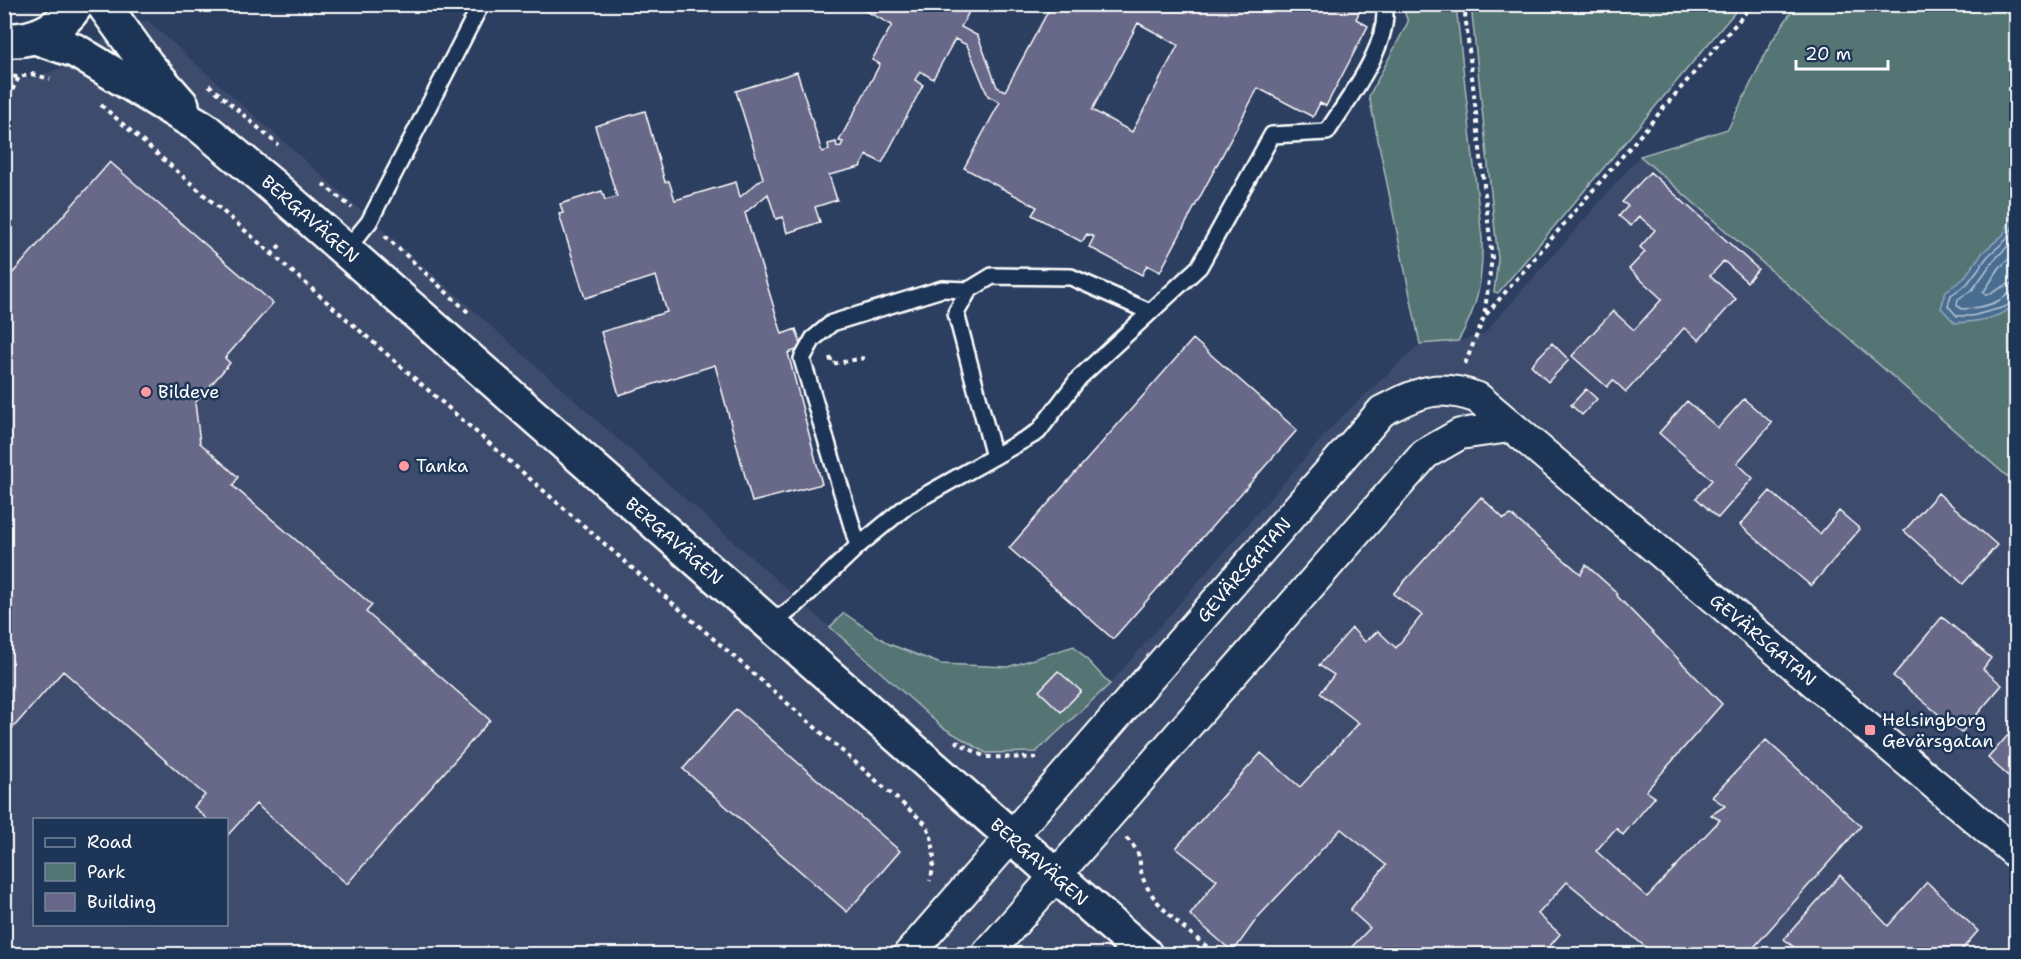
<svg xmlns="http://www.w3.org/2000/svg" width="2021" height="959" viewBox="0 0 2021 959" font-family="'Shantell Sans',sans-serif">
	<rect width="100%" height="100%" fill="#2c3f61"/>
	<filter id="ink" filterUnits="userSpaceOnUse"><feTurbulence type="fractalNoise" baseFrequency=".0167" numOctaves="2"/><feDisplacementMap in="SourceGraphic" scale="12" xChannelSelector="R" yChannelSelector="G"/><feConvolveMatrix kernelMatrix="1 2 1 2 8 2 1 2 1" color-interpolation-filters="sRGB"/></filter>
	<g filter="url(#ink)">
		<path fill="#3e4b6d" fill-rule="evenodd" d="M147 20 942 727 1036 751 1110 684 1336 422 1420 344 1458 341 1484 334 1640 156 2016 484V954H5L4 80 36 77 59 69 81 57 98 42ZM34 820H226V924H34Z"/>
		<path fill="#547575" stroke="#aababa" stroke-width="1.5" d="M1402 5H1456L1482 238C1483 278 1479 306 1458 341L1420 344 1369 96 1408 22Z
			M1471 5H1741L1498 293 1494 292 1498 259Z
			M1796 5H2016V484L1640 156 1728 129 1772 41Z
			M844 613 889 644 941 664 1008 667 1074 646 1110 684 1036 752 986 753 942 727 830 627Z"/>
		<path fill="#4a6d91" stroke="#92a7bd" stroke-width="1.5" d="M2016 207V302C2003 319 1976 322 1955 323L1941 308 1946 291 1963 279 1983 252 2003 235Z"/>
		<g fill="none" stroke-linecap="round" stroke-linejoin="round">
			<path stroke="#b7c5d3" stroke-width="1.5" d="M2016 220 2007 239 1988 256 1967 284 1951 295 1948 306 1957 316H1972L2005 307 2016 299
				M2016 238 1993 261 1973 289 1958 299 1957 305 1961 309C1973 309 1989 306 2000 300 2006 297 2008 292 2016 292
				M2016 253 2000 267 1983 293 1986 295C1997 292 2004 283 2016 283"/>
		</g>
		<path fill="#686789" stroke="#fff" stroke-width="1.5" fill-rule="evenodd" d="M853 4H973L961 27 978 36 997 87 1005 91 1052 4H1359L1362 6 1356 19 1368 26 1326 106 1320 103 1313 117 1258 88 1160 272 1147 265 1142 275 1089 247 1094 237 1087 234 1082 242 1032 215 1037 207 964 168 1000 102 988 96 967 45 955 39 933 79 920 71 915 80 923 85 882 163 867 155 860 167 829 175 837 200 815 207 820 222 787 233 783 217 776 219 768 194 745 213 782 334 796 329 802 348 788 353 822 484 752 502 715 365 619 395 601 332 667 312 656 276 585 298 559 214 563 213 560 204 602 191 605 200 617 197 595 126 645 111 665 182 669 181 675 200 736 182 740 197 763 178 736 91 797 72 822 152 829 150 828 144 836 142 837 147 841 146 843 142 839 141 880 64 872 60 892 25ZM1138 23 1178 45 1132 132 1092 110Z
			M110 162 273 303 225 358 230 363 195 403 200 443 238 477 233 486 372 605 366 612 490 720 347 884 256 804 227 836 226 820H208L194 807 205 795 63 671 4 738V283Z
			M1650 172 1758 269 1747 282 1724 261 1710 276 1736 299 1699 340 1684 328 1626 392 1613 380 1607 387 1572 356 1613 311 1634 330 1662 299 1629 269 1645 252 1640 247 1655 230 1639 216 1631 226 1619 216 1628 206 1622 202Z
			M1193 339 1297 430 1113 639 1009 548Z
			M1552 343 1569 360 1548 382 1531 365Z
			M1586 389 1597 399 1582 415 1571 405Z
			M1744 399 1772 423 1737 463 1753 478 1718 518 1696 498 1712 480 1659 433 1687 401 1718 428Z
			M1770 491 1820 534 1839 511 1860 529 1811 586 1740 525Z
			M1938 493 1997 545 1963 584 1904 531Z
			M1481 497 1504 519 1511 515 1581 574 1586 565 1615 591 1618 597 1722 704 1646 791 1655 797 1623 835 1616 828 1596 851 1647 897 1720 820 1711 815 1725 806 1712 797 1766 740 1861 826 1748 954H1654L1567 882 1538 914 1560 934 1543 954H1345L1370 928 1350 910 1386 865 1341 829 1258 917 1233 952 1190 915 1217 880 1176 848 1261 753 1300 787 1359 723 1320 693 1334 675 1319 665 1352 628 1365 642 1378 631 1396 648 1422 615 1393 594Z
			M1942 617 1991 658 1983 669 2002 685 1961 733 1893 676Z
			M1058 671 1081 691 1061 712 1039 691Z
			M736 709 900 851 847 912 683 769Z
			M2016 726V783L1988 758Z
			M1840 875 1888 926 1927 882 1978 931 1958 954H1802L1784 939Z"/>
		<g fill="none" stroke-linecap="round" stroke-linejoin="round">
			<g stroke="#fff" stroke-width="20">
				<path id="service" d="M346 250 369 222 481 4
					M994 457 956 313 969 290 992 276 1071 277 1150 312
					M858 546 802 359 813 339 832 323 942 289 969 290
					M770 625 795 606 858 546 908 505 1038 432 1079 378 1199 267 1272 135 1327 132C1347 100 1392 44 1384 4"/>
			</g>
			<g stroke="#fff" stroke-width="34">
				<path id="minor" d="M909 954 1382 411C1420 392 1437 383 1478 398L2016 853
					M987 954 1425 454 1460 434 1510 427"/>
			</g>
			<g stroke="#fff" stroke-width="38">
				<path id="tertiary" d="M103 4 147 65 182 105
					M35 37 76 51 203 128 269 183 1145 954
					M4 40C33 42 61 29 77 4"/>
			</g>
			<path stroke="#fff" stroke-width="4" stroke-dasharray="4.5 4.5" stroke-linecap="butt" d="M1464 4 1492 258 1484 317
				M32 74 50 79
				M4 76 19 77 33 74
				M209 85 278 145
				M101 105 926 824C935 843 936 861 930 881
				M4 106 19 77
				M323 184 352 208
				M385 236 468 312
				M271 255 282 243
				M830 357 832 364 864 358
				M1465 364 1484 317 1753 4
				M955 741 985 757 1039 758
				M1126 838C1147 857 1135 865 1146 885 1161 913 1192 934 1216 954"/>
			<use href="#service" stroke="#1d3557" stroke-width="15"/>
			<use href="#minor" stroke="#1d3557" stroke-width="30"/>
			<use href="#tertiary" stroke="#1d3557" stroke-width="33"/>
		</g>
	</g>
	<g fill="#ff9aa2" stroke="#1d3557" stroke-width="2">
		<circle cx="146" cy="392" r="6"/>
		<circle cx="404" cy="466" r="6"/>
		<rect x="1864" y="724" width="12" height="12" rx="3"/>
	</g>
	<g text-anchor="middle" stroke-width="5" stroke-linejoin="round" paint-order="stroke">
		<g font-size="18" fill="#fff" stroke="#1d3557">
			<text transform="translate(310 219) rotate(41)" y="6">BERGAVÄGEN</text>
			<text transform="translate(674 541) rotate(41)" y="6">BERGAVÄGEN</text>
			<text transform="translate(1244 570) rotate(-49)" y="6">GEVÄRSGATAN</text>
			<text transform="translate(1763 640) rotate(40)" y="6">GEVÄRSGATAN</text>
			<text transform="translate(1039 862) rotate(41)" y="6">BERGAVÄGEN</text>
		</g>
		<g font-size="18" fill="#fff" stroke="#1d3557" text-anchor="start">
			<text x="158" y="398">Bildeve</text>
			<text x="416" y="472">Tanka</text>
			<text x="1882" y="726">Helsingborg<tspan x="1882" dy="21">Gevärsgatan</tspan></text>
		</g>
	</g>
	<rect width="2021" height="959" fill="none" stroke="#1d3557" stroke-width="24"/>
	<rect x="12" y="12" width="1997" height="935" fill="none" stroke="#fff" stroke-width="2" filter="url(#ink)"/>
	<rect x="33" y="818" width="195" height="108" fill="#1d3557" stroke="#77869a" stroke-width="1.5"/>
	<rect x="45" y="838" width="30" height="9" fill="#1d3557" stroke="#77869a" stroke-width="1.5"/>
	<text x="87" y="848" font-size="18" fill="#ffffff">Road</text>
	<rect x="45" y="863" width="30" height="18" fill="#547575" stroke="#77869a" stroke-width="1.5"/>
	<text x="87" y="878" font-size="18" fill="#ffffff">Park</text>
	<rect x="45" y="893" width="30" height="18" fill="#686789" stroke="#77869a" stroke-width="1.5"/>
	<text x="87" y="908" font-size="18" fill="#ffffff">Building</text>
	<path d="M1796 60v9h92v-9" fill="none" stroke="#ffffff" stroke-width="3"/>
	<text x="1805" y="60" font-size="18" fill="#ffffff" stroke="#1d3557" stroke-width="4.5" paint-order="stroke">20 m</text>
</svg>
